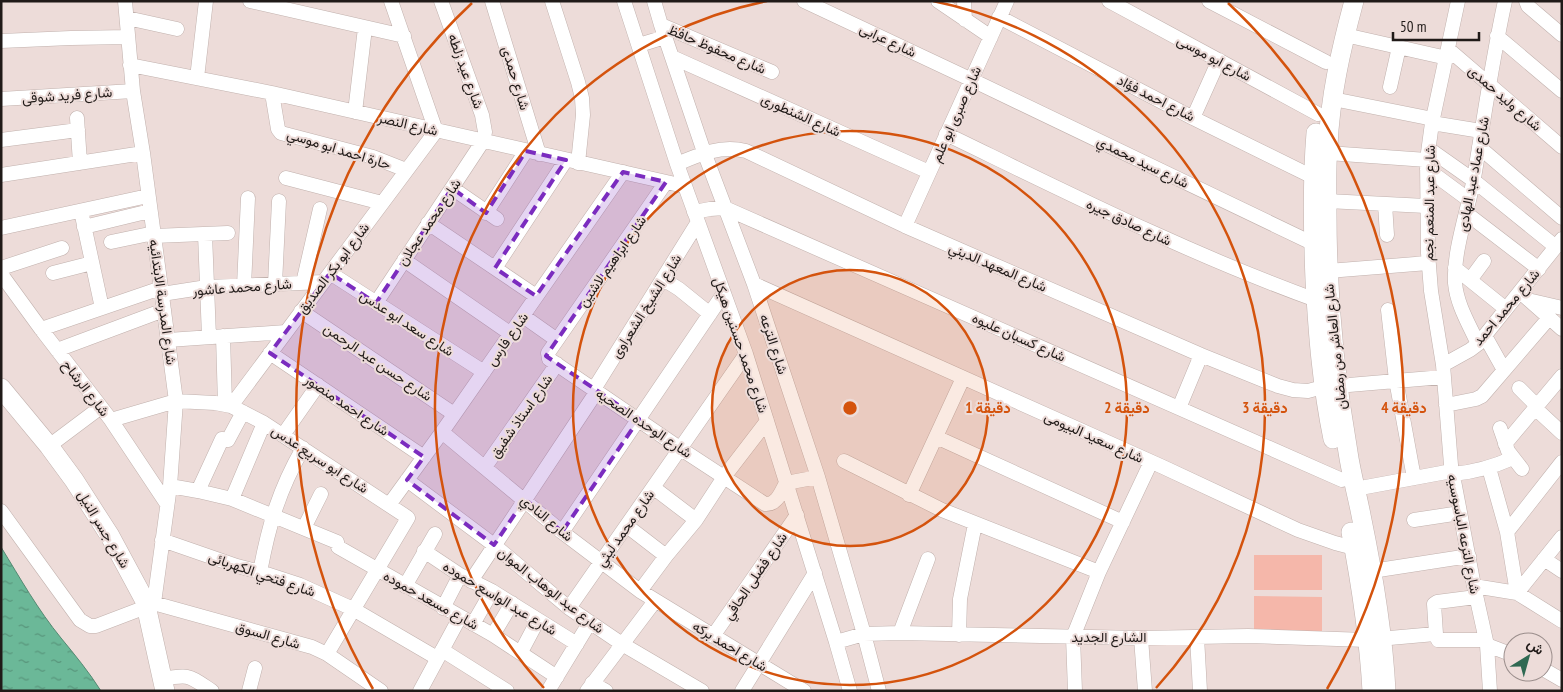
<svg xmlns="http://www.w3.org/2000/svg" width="1563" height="692" viewBox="0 0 1563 692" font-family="'PT Sans Narrow',Vazirmatn,sans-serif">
	<defs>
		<pattern id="water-ripples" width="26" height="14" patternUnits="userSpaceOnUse" patternTransform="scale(1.25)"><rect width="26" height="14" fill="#6bb898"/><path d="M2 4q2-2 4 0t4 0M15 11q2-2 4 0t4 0" fill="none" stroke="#58957b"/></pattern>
	</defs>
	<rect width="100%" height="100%" fill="#eddcd9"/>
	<path fill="#f5b7aa" d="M1254 555H1322V590H1254Z
		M1254 596 1322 597V632L1254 631Z"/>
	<path fill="url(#water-ripples)" stroke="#548972" d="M1 547C20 578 38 610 61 638 75 655 89 672 101 691H1Z"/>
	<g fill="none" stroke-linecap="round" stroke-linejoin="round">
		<g stroke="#c1b1ad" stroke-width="15">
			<path id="street" d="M125 1 133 91 143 153 176 401 170 486 154 603
				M250 1 404 36
				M492 1 539 154
				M552 1 578 82 582 98 583 115 578 163
				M624 1 677 164 746 354 836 642 850 691
				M654 1 661 25 704 152 754 284 818 477 864 634 879 691
				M804 1 972 80 1314 244
				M938 1 991 37
				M964 1 965 20
				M1109 1 1318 114
				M1209 1 1326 62
				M1458 1 1432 123 1427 160 1428 253 1431 291 1443 365 1451 465 1474 586 1487 645 1490 691
				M1526 1 1528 6 1562 35
				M999 17 1193 118 1313 177
				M127 18 177 29
				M661 25 772 72
				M1345 35 1447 58
				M1497 36 1562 91
				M1 41 71 38 128 37
				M639 45 665 37
				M1448 49 1562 147
				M672 57 929 172
				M130 65 272 93 684 186
				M197 78 206 1
				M1390 87 1399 47
				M272 93 278 129 281 133 373 157 406 170
				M1 99 133 91
				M1333 99 1433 119
				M355 112 365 28
				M77 118 80 163
				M1193 118 1219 60
				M1432 123 1481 131
				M946 134C1068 193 1189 254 1316 300
				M1 140 78 130
				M1479 147 1562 218
				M1429 149 1473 180 1556 247
				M1328 153 1427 160
				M677 164C700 154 721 145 746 151L905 226 1201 355 1278 386 1293 390 1308 391 1323 387
				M1427 169 1469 200
				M1 175 143 153
				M286 178 382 203
				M452 188 497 219
				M1327 201 1426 206
				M1385 204 1387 235
				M81 211 102 308
				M694 212 710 209 725 208 1342 480
				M486 213 526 151
				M1466 213 1539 269
				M428 223 536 296
				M905 226 1007 1
				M84 227 150 211
				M1 228 148 196
				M205 234 209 337
				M154 236 228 233
				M111 242 154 233
				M404 260 511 334
				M1 268 62 248
				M495 268 566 160
				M1455 268 1506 309
				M1328 271 1428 263
				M53 273 92 263
				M330 273 484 372
				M1 274 41 329 111 420 167 504
				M663 279 679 289 710 314
				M1470 280 1484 261
				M303 283 320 209
				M275 284 279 201
				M754 284 1163 467 1298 530 1335 543 1354 548
				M244 286 248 198
				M1520 292 1562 329
				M162 294 207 287 323 282
				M1532 301 1562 308
				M376 303 483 141 485 132 482 115 441 1
				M1388 310 1396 380 1414 478
				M301 311 454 414
				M523 316 557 340 548 353 549 359 681 449 765 504C777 505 781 492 786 483L818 477
				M41 329 161 288
				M223 336 225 404
				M1485 336 1504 370
				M168 340 286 332
				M557 340 666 182
				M1478 344C1469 324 1457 305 1455 283 1453 252 1468 210 1474 178 1484 119 1492 60 1505 1
				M57 350 164 310
				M270 353 424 457
				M1443 365 1470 350 1478 344 1562 239
				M1337 386 1443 377
				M1519 388 1537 406
				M594 389 698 222
				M1446 405 1476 399 1482 396 1549 318
				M231 406 436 131 391 1
				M1179 408 1201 355
				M1535 408 1562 433
				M111 420 176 401 215 403 231 406 264 423 407 517 408 518 327 654
				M1500 428 1508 451 1522 469
				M442 432 562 532 640 591 804 691
				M283 435 318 385
				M936 437 1123 522
				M1505 444 1562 376
				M49 446 101 407
				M844 461 942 510 1099 572
				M485 467 557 364
				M1489 468 1507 532 1517 593 1562 537
				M1453 474C1474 472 1493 467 1513 458
				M407 480 494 545 569 608 622 644 702 691
				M170 486 198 491 232 499 337 542 338 547 345 551 493 635 557 677
				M654 488 696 520
				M1355 489 1452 471
				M198 491 222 439 228 440 243 412
				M909 495 963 378
				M232 499 264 423
				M389 505 442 432 623 172
				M1 511 80 620 90 626H96L146 607
				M1414 520 1460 513
				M627 526 666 556
				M304 528 321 494
				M562 532 724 293
				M1507 532 1562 462
				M162 540 237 566 260 572 300 585 353 609 437 658
				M424 551 460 575 492 591 577 644
				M1544 559 1562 571
				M1372 571 1469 556
				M260 572C269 524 279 490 303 448
				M471 581 597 391
				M405 586 435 534
				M1474 586 1517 593 1562 621
				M640 591 666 556 696 520 724 477 767 421
				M146 601 312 647 327 654 381 691
				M443 608 460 575
				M569 608 746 354
				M473 624 492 591
				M900 633 928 559
				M1436 634 1434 604 1437 602 1476 597
				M493 635 512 603
				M959 635 960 599 975 524
				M713 636 797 515
				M1197 637 1200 691
				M1141 638 1145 691
				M836 642 864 634 900 633 1141 638 1248 636 1367 640 1435 634 1438 640H1486
				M1487 645 1513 655
				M442 650 507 691
				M521 652 538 620
				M1543 669 1562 680
				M161 679C190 674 188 675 212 691
				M592 683 606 691
				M249 691 255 668
				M420 691 460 617
				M548 691 590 622
				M587 691 655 601
				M742 691 815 573
				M1075 691 1073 637 1099 572 1151 462"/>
		</g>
		<g stroke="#c1b1ad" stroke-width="20">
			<path id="secondary" d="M1354 1C1341 49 1330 97 1328 146 1326 169 1327 192 1327 214 1327 296 1334 372 1348 452 1351 473 1357 494 1361 515 1373 573 1383 631 1386 691
				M1316 133C1312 181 1313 231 1315 280 1318 334 1322 386 1333 439
				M1 388 49 446 74 480 110 536 145 601 165 691
				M1351 532C1361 584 1369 638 1372 691"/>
		</g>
		<use href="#street" stroke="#fff" stroke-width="14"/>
		<use href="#secondary" stroke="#fff" stroke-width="19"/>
	</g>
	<path fill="#7b2cbf" fill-opacity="0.2" stroke="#7b2cbf" stroke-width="4" stroke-dasharray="10 6" stroke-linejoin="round" d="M526 151 566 160 495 268 536 296 623 172 666 182 546 356 639 419 562 532 525 499 494 545 407 480 424 457 270 353 330 273 376 303 452 188 486 213Z"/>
	<circle cx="850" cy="408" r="138" fill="#d4530d" fill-opacity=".12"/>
	<g fill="none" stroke="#d4530d" stroke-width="2.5">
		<circle cx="850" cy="408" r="138"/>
		<circle cx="850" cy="408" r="277"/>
		<path d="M544 688A415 415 0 0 1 767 1M933 1A415 415 0 0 1 1156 688"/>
		<path d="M373 689A554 554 0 0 1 472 3M1228 3A554 554 0 0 1 1327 689"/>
	</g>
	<g text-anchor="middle" stroke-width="4" stroke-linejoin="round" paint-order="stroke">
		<g font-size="14" fill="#201a18" stroke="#eddcd9">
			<text transform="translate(888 40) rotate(25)" y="5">شارع عرابى</text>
			<text transform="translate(717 49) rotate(23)" y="5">شارع محفوظ حافظ</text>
			<text transform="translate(1214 58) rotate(28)" y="5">شارع ابو موسى</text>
			<text transform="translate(466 71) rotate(70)" y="5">شارع عيد زلطه</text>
			<text transform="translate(516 78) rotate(73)" y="5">شارع حمدى</text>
			<text transform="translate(67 95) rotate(-4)" y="5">شارع فريد شوقى</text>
			<text transform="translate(1156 98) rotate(27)" y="5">شارع احمد فؤاد</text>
			<text transform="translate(1505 98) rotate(41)" y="5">شارع وليد حمدى</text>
			<text transform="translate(956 114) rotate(-66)" y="5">شارع صبرى ابو علم</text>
			<text transform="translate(801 115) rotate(24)" y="5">شارع الشنطورى</text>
			<text transform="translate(408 124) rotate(13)" y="5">شارع النصر</text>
			<text transform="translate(339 149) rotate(17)" y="5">حارة احمد ابو موسي</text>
			<text transform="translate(1143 162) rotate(26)" y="5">شارع سيد محمدي</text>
			<text transform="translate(1473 174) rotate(-79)" y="5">شارع عماد عبد الهادى</text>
			<text transform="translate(1429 203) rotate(-89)" y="5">شارع عبد المنعم نجم</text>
			<text transform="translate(429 222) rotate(-56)" y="5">شارع محمد عجلان</text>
			<text transform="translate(1129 222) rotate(25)" y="5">شارع صادق جيره</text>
			<text transform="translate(612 261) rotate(-55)" y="5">شارع ابراهيم لاشين</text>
			<text transform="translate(998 267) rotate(23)" y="5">شارع المعهد الديني</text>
			<text transform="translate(333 268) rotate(-53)" y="5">شارع ابو بكر الصديق</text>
			<text transform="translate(242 287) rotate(-4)" y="5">شارع محمد عاشور</text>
			<text transform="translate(163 302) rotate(82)" y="5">شارع المدرسة الابتدائيه</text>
			<text transform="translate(646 306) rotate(-58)" y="5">شارع الشيخ الشعراوى</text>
			<text transform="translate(1506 307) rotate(-50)" y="5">شارع محمد احمد</text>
			<text transform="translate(407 323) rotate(33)" y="5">شارع سعد ابو عدس</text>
			<text transform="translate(1019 337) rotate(24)" y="5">شارع كسبان عليوه</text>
			<text transform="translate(507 339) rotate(-55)" y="5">شارع فارس</text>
			<text transform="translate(774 344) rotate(72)" y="5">شارع الترعه</text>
			<text transform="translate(741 345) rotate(71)" y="5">شارع محمد حسنين هيكل</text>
			<text transform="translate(1335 347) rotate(-96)" y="5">شارع العاشر من رمضان</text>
			<text transform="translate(378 362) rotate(34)" y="5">شارع حسن عبد الرحمن</text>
			<text transform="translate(86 388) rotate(52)" y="5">شارع الرشاح</text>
			<text transform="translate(347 405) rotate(34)" y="5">شارع احمد منصور</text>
			<text transform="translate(521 416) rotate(-55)" y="5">شارع استاذ شفيق</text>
			<text transform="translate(644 423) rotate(34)" y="5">شارع الوحده الصحيه</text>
			<text transform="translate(1094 437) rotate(24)" y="5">شارع سعيد البيومى</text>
			<text transform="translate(320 459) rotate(33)" y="5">شارع ابو سريع عدس</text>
			<text transform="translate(547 518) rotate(40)" y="5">شارع النادي</text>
			<text transform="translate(625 528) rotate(-55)" y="5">شارع محمد ليثي</text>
			<text transform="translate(104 529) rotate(59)" y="5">شارع جسر النيل</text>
			<text transform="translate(1464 534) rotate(79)" y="5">شارع الترعه الباسوسيه</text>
			<text transform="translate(262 574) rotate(19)" y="5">شارع فتحي الكهربائى</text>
			<text transform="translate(755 576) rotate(-56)" y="5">شارع فضلى الحافي</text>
			<text transform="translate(551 590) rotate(38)" y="5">شارع عبد الوهاب الموان</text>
			<text transform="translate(500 598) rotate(31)" y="5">شارع عبد الواسع حموده</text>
			<text transform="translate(431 600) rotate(29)" y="5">شارع مسعد حموده</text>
			<text transform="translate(268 635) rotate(16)" y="5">شارع السوق</text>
			<text x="1109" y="642">الشارع الجديد</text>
			<text transform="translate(730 646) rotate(31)" y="5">شارع احمد بركه</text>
		</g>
	</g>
	<circle cx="850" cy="408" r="8" fill="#d4530d" stroke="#eddcd9" stroke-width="2.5"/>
	<g font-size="15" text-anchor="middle" font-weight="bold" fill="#d4530d" stroke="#eddcd9" stroke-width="4" stroke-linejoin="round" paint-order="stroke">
		<text x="988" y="413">1 دقيقة</text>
		<text x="1127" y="413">2 دقيقة</text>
		<text x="1265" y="413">3 دقيقة</text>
		<text x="1404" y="413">4 دقيقة</text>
	</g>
	<rect width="1563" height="692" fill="none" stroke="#201a18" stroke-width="5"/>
	<g transform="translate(1528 657) rotate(37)"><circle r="24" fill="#eddcd9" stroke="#9b8e8c"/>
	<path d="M0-4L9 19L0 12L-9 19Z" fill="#2f6952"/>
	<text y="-8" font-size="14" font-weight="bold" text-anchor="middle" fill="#201a18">ش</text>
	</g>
	<path d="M1393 32v8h86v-8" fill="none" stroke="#201a18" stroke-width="2.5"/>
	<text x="1400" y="32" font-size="15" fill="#201a18" stroke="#eddcd9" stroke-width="4" paint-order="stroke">50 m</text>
</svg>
